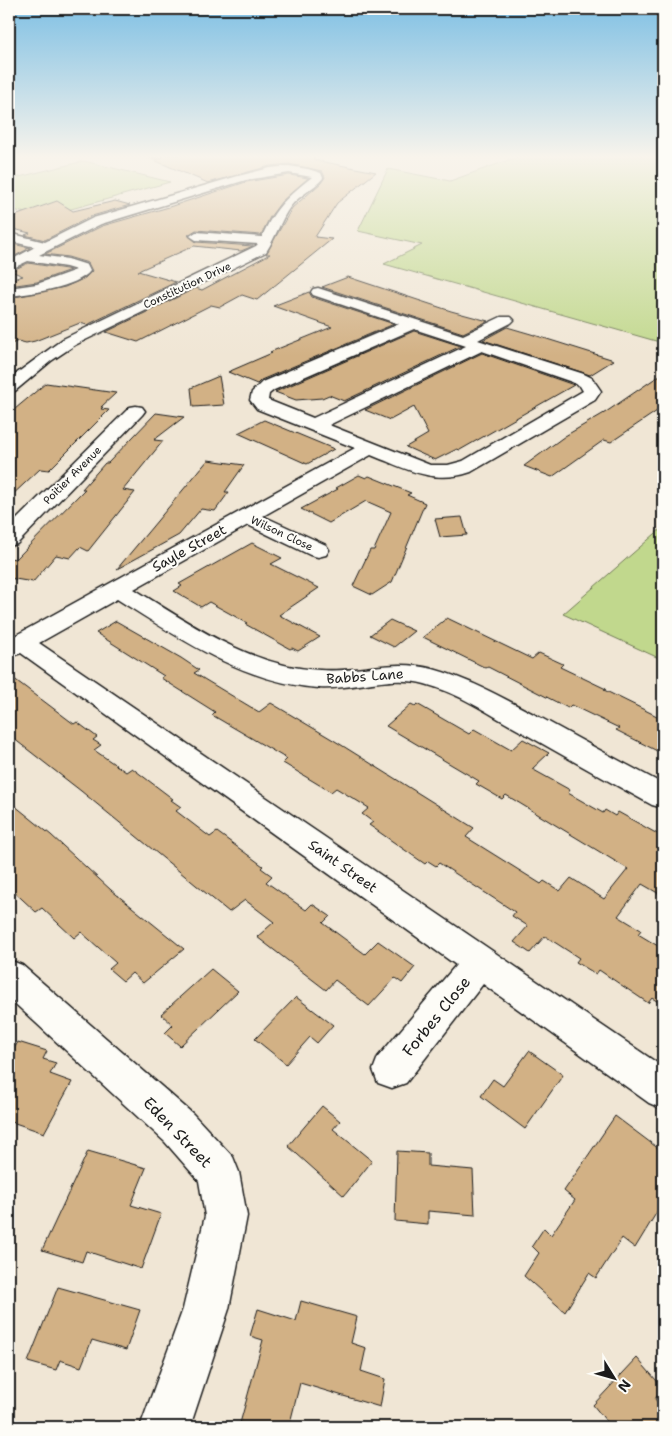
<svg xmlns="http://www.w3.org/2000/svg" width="672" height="1436" viewBox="0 0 672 1436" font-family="'Shantell Sans',sans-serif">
	<rect width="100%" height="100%" fill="#f0e6d5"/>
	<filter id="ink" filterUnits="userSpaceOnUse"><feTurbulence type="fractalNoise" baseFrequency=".02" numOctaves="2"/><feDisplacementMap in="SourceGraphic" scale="10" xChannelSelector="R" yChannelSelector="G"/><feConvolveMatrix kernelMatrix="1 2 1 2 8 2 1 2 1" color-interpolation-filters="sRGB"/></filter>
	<g filter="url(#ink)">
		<path fill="#c1d88d" stroke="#6e7a54" d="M523 155H663V343L384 264 422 245 358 231 388 169 450 181Z
			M84 161 170 182 42 217 9 209V176L15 178Z
			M663 527V660L563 614Z"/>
		<path fill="#d2b185" stroke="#1c1c1c" d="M142 155H148L158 160 166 155H313L314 160 376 172 337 203 315 237 332 239 257 300 242 295 220 307 211 305 138 342 106 332 196 288 202 290 270 254H266L292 208 321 183 325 177 322 171 289 164 270 166 208 183Z
			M289 175 308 178 281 202 270 217 261 235 196 230 188 235 196 242 253 246 241 251 194 246 138 271 176 282 87 325 80 323 35 341 26 343 18 341 9 345V298L65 287 85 278 92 271 88 263 68 257 45 254 102 226 169 207 246 182Z
			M57 201 73 211 115 201 130 205 92 216 45 240 25 235 30 233 9 228V218Z
			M9 243 30 248 9 259Z
			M28 263 66 269 70 270 37 282 9 286V280L23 276 11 271Z
			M348 277 451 311 488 321 463 333 322 287Z
			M309 292 312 297 394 324 261 380 257 384 228 372 272 353 270 352 332 327 273 306Z
			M507 327 531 334 614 360 590 375 483 340Z
			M414 331 461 346 344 401 329 395 322 398 296 400 275 392Z
			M482 353 574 385 460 450 457 449 435 460 406 447 428 434 414 407 390 420 365 410Z
			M663 373V407L611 442 604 440 552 477 524 466 565 436 606 412Z
			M219 376 224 405 193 407 191 388Z
			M46 383 116 393 101 407H103L101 409 109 410 49 470 40 469 9 498V414Z
			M156 413 184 417 154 440 163 441 123 490 135 492 88 551 80 547 70 558 56 555 33 582 9 578V558L16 559 85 489H82L105 463H108Z
			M264 420 334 449 307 464 238 433Z
			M208 460 244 465 225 492H229L215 511 201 509 179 535 117 569Z
			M359 475 366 478 369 476 411 493 407 495 425 503 392 582 372 595 353 586 370 550H374L391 512 366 501 329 523 301 509 338 489 336 488Z
			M462 517 467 535 440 537 435 519Z
			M252 543 282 558 271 564 319 588 279 615 320 637 298 651 292 648 290 649 245 624 247 623 209 602 201 607 174 591 182 586 179 584Z
			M447 618 532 659 539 653 563 664 560 667 606 689 604 690 663 719V754L616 730 619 728 571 705 568 708 488 667 486 668 423 637Z
			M390 620 414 631 394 647 370 635Z
			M116 621 181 658 199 670 194 673 259 712 271 703 335 741 474 828 466 837 541 884 544 881 560 891 571 878 604 899 628 869 506 795 502 799 476 784 479 781 386 726 411 704 415 706 417 704 469 734 474 729 511 750 523 739 549 753 532 769 570 790 568 793 603 813 605 810 615 816 618 812 663 837V896L642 884 618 916 641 930 638 934 663 949V1005L652 998 648 1003 599 970 596 974 576 962 579 958 545 936 530 953 514 942 528 926 512 916 515 912 439 863 436 866 428 861 425 864 369 825 373 822 362 814 369 808 336 788 331 792 283 763 287 759 212 715 215 712 161 678 164 676 96 633Z
			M9 675 74 724 77 722 97 737 93 740 101 745 94 750 126 772 132 768 173 799 171 800 181 807 176 811 210 837 217 832 263 866 261 868 272 876 266 882 306 910 312 904 330 916 323 923 365 954 378 941 415 967 402 983 395 978 369 1006 335 980 326 990 257 937 274 922 245 900 229 912 81 791 9 735Z
			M9 801 51 835 111 890 184 949 143 983 132 973 123 981 109 969 116 963 81 932 74 938 42 908 36 912 9 887Z
			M211 969 238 991 180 1046 165 1033 173 1025 161 1014Z
			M296 997 333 1025 317 1043 310 1037 286 1064 255 1039Z
			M18 1042 47 1051 43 1059 56 1063 50 1074 72 1082 44 1133 9 1121V1057Z
			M529 1051 563 1075 525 1129 481 1096 493 1079 503 1086Z
			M322 1106 340 1121 333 1129 372 1161 344 1196 288 1146Z
			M615 1116 663 1152V1202L635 1248 622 1238 596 1278 589 1273 565 1312 524 1276 539 1253 532 1246 544 1228 551 1235 575 1200 564 1191Z
			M88 1151 146 1168 131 1205 161 1214 141 1269 86 1251 82 1262 42 1250Z
			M397 1151 428 1153V1166L473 1170 475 1215 428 1211V1224L395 1221Z
			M58 1287 140 1310 126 1350 92 1340 81 1367 60 1360 56 1370 28 1362Z
			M301 1301 357 1317 351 1343 366 1348 361 1371 385 1379 380 1407 300 1383 289 1427H239L263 1340 250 1336 258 1309 296 1321Z
			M637 1358 663 1388 655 1399 663 1409V1427H611L593 1405Z"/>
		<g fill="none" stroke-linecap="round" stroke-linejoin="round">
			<g stroke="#1c1c1c" stroke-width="3">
				<path id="minor" d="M150 155H164L159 158Z
					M289 166 308 169 321 173 323 178C314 189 299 195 290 207 280 221 276 237 266 252L75 345 51 361 15 391 9 392V379L63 339 256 246 258 244 196 240 190 236 196 232 262 237C274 208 288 196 312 177L289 173 246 180 101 224 39 255 68 259 87 265 90 271C78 287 29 294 9 296V288L37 284 76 270 66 267 28 261 9 270V261L35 247 9 241V233L45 242 93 218 238 176 270 168Z
					M318 288 463 335 501 317H511L514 320 511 323 478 340 584 374 592 378 601 391 595 400 471 472C433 485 407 469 371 455L263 516 326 545 329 550 326 555 318 557 310 555 248 525 134 589C190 624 251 667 320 670 358 673 394 658 433 669 472 680 507 700 543 719 583 741 623 763 663 784V808L652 805C608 781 564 756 520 731 489 714 459 693 425 684 390 674 355 690 319 688 244 683 179 638 117 599L39 643 663 1067V1109L649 1103 483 984 406 1083 392 1088 378 1083 373 1070 378 1057 456 965 21 653 9 657V639L355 448 257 409 250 400 252 392 262 382 399 324 313 295 311 292 313 289ZM414 329 466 346 313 418 268 400 269 394 274 390ZM482 351 572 382 580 386 583 391 463 461 448 465H430L329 425Z
					M136 406 142 407 145 411 142 415 17 544 9 546V527L130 407Z
					M9 960 22 965 193 1114 233 1157 239 1172 247 1216 229 1309 190 1427H140L183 1309 205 1216 199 1181 165 1142 9 998Z"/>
			</g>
			<use href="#minor" fill="#fdfcf7" fill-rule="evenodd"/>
		</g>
	</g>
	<linearGradient id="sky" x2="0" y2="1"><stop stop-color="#7fc0e4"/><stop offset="0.44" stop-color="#f8f4ec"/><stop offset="1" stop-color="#f8f4ec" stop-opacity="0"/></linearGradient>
	<rect width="672" height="356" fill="url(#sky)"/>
	<g text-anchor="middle" stroke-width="4" stroke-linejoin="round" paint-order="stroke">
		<g font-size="11" fill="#1c1c1c" stroke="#fdfcf7">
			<text transform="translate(187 285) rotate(-25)" y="4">Constitution Drive</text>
			<text transform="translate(72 475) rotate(-45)" y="4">Poitier Avenue</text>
			<text transform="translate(282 533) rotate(25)" y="4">Wilson Close</text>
		</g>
		<g font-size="14" fill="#1c1c1c" stroke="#fdfcf7">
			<text transform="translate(189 548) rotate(-29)" y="5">Sayle Street</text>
			<text transform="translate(365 676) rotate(-4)" y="5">Babbs Lane</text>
			<text transform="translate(343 866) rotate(35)" y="5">Saint Street</text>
		</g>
		<g font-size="16" fill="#1c1c1c" stroke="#fdfcf7">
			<text transform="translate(436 1016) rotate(-51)" y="6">Forbes Close</text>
			<text transform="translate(178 1132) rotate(46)" y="6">Eden Street</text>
		</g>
	</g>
	<rect width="672" height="1436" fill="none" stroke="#fdfcf7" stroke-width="30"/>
	<rect x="15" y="15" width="642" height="1406" fill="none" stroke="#1c1c1c" stroke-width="2" filter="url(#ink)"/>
	<g transform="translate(614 1378) rotate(127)" stroke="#fdfcf7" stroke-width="4" paint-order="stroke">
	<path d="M0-4L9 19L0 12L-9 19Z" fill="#1c1c1c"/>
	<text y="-8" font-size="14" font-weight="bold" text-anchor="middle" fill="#1c1c1c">N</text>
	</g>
</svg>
